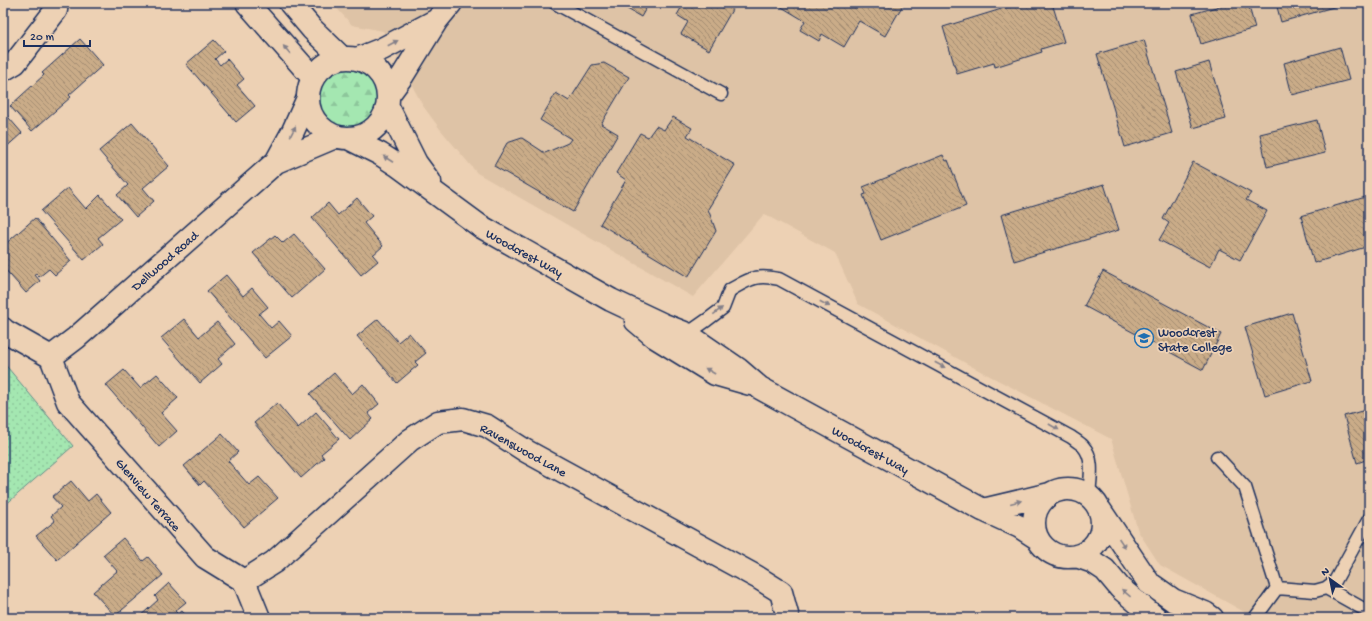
<svg xmlns="http://www.w3.org/2000/svg" width="1372" height="621" viewBox="0 0 1372 621" font-family="'Gochi Hand',sans-serif">
	<defs>
		<pattern id="forest-firs" width="22" height="20" patternUnits="userSpaceOnUse"><rect width="22" height="20" fill="#a4e7b1"/><path d="M5 1l3.5 6h-7zM16 11l3.5 6h-7z" fill="#8dc69b"/></pattern>
		<pattern id="park-dots" width="8" height="8" patternUnits="userSpaceOnUse"><rect width="8" height="8" fill="#a4e7b1"/><path d="M2 2h.1M6 6h.1" fill="none" stroke="#8dc69b" stroke-width="1.8" stroke-linecap="round"/></pattern>
		<pattern id="building-back-hatch" width="6" height="6" patternUnits="userSpaceOnUse"><rect width="6" height="6" fill="#caac88"/><path d="M-1 5l2 2M0 0l6 6M5-1l2 2" fill="none" stroke="#a38c72"/></pattern>
	</defs>
	<rect width="100%" height="100%" fill="#edd1b4"/>
	<filter id="ink" filterUnits="userSpaceOnUse"><feTurbulence type="fractalNoise" baseFrequency=".025" numOctaves="2"/><feDisplacementMap in="SourceGraphic" scale="8" xChannelSelector="R" yChannelSelector="G"/><feConvolveMatrix kernelMatrix="1 2 1 2 8 2 1 2 1" color-interpolation-filters="sRGB"/></filter>
	<g filter="url(#ink)">
		<path fill="#dec3a6" d="M332 3H1369V618H1255L1160 565 1138 531 1111 439 982 372 858 304 835 253 764 214 693 297 477 173 440 129 423 106 383 31 352 25Z"/>
		<path fill="url(#forest-firs)" stroke="#608b88" d="M319 98a29 29 0 1 1 58 0a29 29 0 1 1-58 0Z"/>
		<path fill="url(#park-dots)" stroke="#608b88" d="M3 362 73 446 3 507Z"/>
		<path fill="url(#building-back-hatch)" stroke="#1b2f5e" d="M617 3H649L641 17Z
			M684 3H736L709 50 681 34 688 22 677 15Z
			M775 3H904L885 36 859 21 844 47 822 34 819 41 800 30 805 21Z
			M1021 3H1052L1064 42 1041 49 1042 52 995 67 994 63 957 74 943 27Z
			M1230 3H1248L1255 28 1201 44 1192 14Z
			M1276 3H1336L1337 6 1281 22Z
			M80 39 103 65 69 95 71 97 32 131 10 106 44 75 42 73Z
			M214 40 224 51 215 59 220 65 227 59 244 79 237 85 255 106 236 122 186 64Z
			M1144 40 1172 133 1125 147 1097 54Z
			M1340 47 1349 80 1292 95 1284 63Z
			M1209 62 1226 119 1193 128 1176 72Z
			M604 63 629 77 601 124 618 134 573 212 494 166 507 143 522 138 545 153 568 143 571 139 540 120 556 93 569 101 592 65Z
			M3 111 22 133 3 150Z
			M673 117 692 128 687 136 735 165 708 209 716 231 688 277 600 224 626 180 616 173 640 133 648 137 656 126 664 130Z
			M1317 120 1325 153 1267 167 1260 134Z
			M132 123 169 166 143 188 154 201 136 217 117 195 128 185 99 151Z
			M943 155 946 161 948 160 966 206 881 240 863 195 866 194 863 187Z
			M1193 162 1251 193 1246 200 1267 211 1240 260 1219 249 1210 267 1159 240 1169 223 1163 219Z
			M1104 184 1119 230 1014 261 1001 215Z
			M68 188 86 209 100 195 121 219 98 238 103 244 84 260 41 211Z
			M1369 196V246L1314 263 1301 216Z
			M357 198 372 216 364 223 383 246 373 255 378 261 361 275 312 218 328 203 338 215Z
			M35 218 71 261 55 275 49 269 39 277 36 273 35 275 40 281 26 293 3 267V246Z
			M294 234 325 269 292 298 253 253 275 235 283 243Z
			M1103 271 1221 334 1203 370 1084 306Z
			M226 275 243 296 252 288 268 307 259 314 271 328 279 321 292 336 265 358 207 291Z
			M1292 313 1312 381 1265 395 1245 327Z
			M184 319 199 337 217 322 235 344 218 359 222 364 200 383 161 338Z
			M378 319 398 342 409 333 426 353 415 362 418 365 397 383 357 336Z
			M124 370 140 388 157 374 178 398 161 413 177 431 159 447 106 385Z
			M334 373 352 394 363 384 379 404 368 413 373 419 350 440 310 394Z
			M277 403 298 428 316 412 339 439 321 454 324 458 301 478 254 423Z
			M1369 409V459L1357 463 1344 416Z
			M222 434 238 452 228 461 249 485 259 477 278 498 244 527 204 481 200 485 184 466Z
			M71 481 88 501 96 494 111 512 57 560 36 536 55 521 51 516 61 507 52 497Z
			M123 538 143 561 148 557 163 575 115 616 93 592 117 571 103 555Z
			M169 583 186 602 175 611 178 614 182 611 188 618H138L158 600 155 596Z"/>
		<g fill="none" stroke-linecap="round" stroke-linejoin="round">
			<g stroke="#1b2f5e" stroke-width="15">
				<path id="lane" d="M555 3 721 94
					M687 334 707 320 723 308 730 290C750 279 755 274 779 279L1071 437C1075 440 1080 443 1083 446 1095 459 1090 480 1089 495
					M1217 457 1245 487 1277 588
					M1277 588 1315 591 1326 588 1335 581 1369 519
					M1326 588 1369 612
					M1255 618 1277 588"/>
			</g>
			<g stroke="#1b2f5e" stroke-width="25">
				<path id="street" d="M357 59 382 49 437 20
					M3 70 15 63 56 10 57 3
					M389 94 403 75 437 20 451 3
					M276 162 293 131 308 98
					M3 329 5 331 51 357
					M51 357 76 338 276 162 335 137
					M51 357 68 402 205 557 244 581 259 618
					M244 581 274 562 410 440 438 422 463 419 487 426 526 451 757 577 781 592 788 618"/>
			</g>
			<g stroke="#1b2f5e" stroke-width="25">
				<path id="secondary" d="M247 3 313 78
					M290 3 312 29 342 58
					M308 98a40 40 0 1 1 80 0a40 40 0 1 1-80 0Z
					M388 107 416 163 430 182
					M348 138 380 154 397 165 480 226 611 300 664 325 687 334 738 369 760 388 983 510 1020 527 1037 538
					M636 321 655 337 715 374 750 384
					M1034 523a34 34 0 1 1 68 0a34 34 0 1 1-68 0Z
					M983 510 1050 494
					M1100 510 1149 583 1173 600 1205 613 1212 618
					M1076 556 1093 562 1105 570 1120 588 1156 618"/>
			</g>
			<use href="#lane" stroke="#edd1b4" stroke-width="12"/>
			<use href="#street" stroke="#edd1b4" stroke-width="22"/>
			<use href="#secondary" stroke="#edd1b4" stroke-width="22"/>
		</g>
		<defs><path id="oneway-solid" d="M-6-.8H1V-3.2L6.5 0L1 3.2V.8H-6Z"/></defs>
		<g fill="#848089">
			<use href="#oneway-solid" transform="translate(393 43) rotate(-28)"/>
			<use href="#oneway-solid" transform="translate(287 50) rotate(-131)"/>
			<use href="#oneway-solid" transform="translate(293 131) rotate(-63)"/>
			<use href="#oneway-solid" transform="translate(388 159) rotate(-147)"/>
			<use href="#oneway-solid" transform="translate(825 304) rotate(28)"/>
			<use href="#oneway-solid" transform="translate(718 311) rotate(-38)"/>
			<use href="#oneway-solid" transform="translate(940 365) rotate(28)"/>
			<use href="#oneway-solid" transform="translate(710 371) rotate(-150)"/>
			<use href="#oneway-solid" transform="translate(1054 427) rotate(30)"/>
			<use href="#oneway-solid" transform="translate(1016 502) rotate(-14)"/>
			<use href="#oneway-solid" transform="translate(1122 543) rotate(56)"/>
			<use href="#oneway-solid" transform="translate(1126 593) rotate(-140)"/>
		</g>
	</g>
	<defs>
		<g id="school-ring" transform="scale(1)"><circle r="9.5" fill="#edd1b4" stroke="#1f6fb2" stroke-width="1.5"/><path d="M0-5L7-2L0 1L-7-2ZM-4 1L0 2.5L4 1V4Q0 6-4 4Z" fill="#1f6fb2"/></g>
	</defs>
	<g fill-rule="evenodd">
		<use href="#school-ring" x="1144" y="338"/>
	</g>
	<g text-anchor="middle" stroke-width="3.5" stroke-linejoin="round" paint-order="stroke">
		<g font-size="13" fill="#1b2f5e" stroke="#edd1b4">
			<text transform="translate(525 252) rotate(29)" y="5">Woodcrest Way</text>
			<text transform="translate(164 260) rotate(-41)" y="5">Dellwood Road</text>
			<text transform="translate(524 449) rotate(29)" y="5">Ravenswood Lane</text>
			<text transform="translate(871 449) rotate(29)" y="5">Woodcrest Way</text>
			<text transform="translate(149 494) rotate(49)" y="5">Glenview Terrace</text>
		</g>
		<g font-size="13" fill="#1b2f5e" stroke="#edd1b4" text-anchor="start">
			<text x="1158" y="336">Woodcrest<tspan x="1158" dy="15">State College</tspan></text>
		</g>
	</g>
	<rect width="1372" height="621" fill="none" stroke="#edd1b4" stroke-width="16"/>
	<rect x="8" y="8" width="1356" height="605" fill="none" stroke="#1b2f5e" stroke-width="1.5" filter="url(#ink)"/>
	<g transform="translate(1330 579) rotate(327)" stroke="#edd1b4" stroke-width="3" paint-order="stroke">
	<path d="M0-3L7 15L0 10L-7 15Z" fill="#1b2f5e"/>
	<text y="-6" font-size="11" font-weight="bold" text-anchor="middle" fill="#1b2f5e">N</text>
	</g>
	<path d="M24 40v6h66v-6" fill="none" stroke="#1b2f5e" stroke-width="2"/>
	<text x="30" y="40" font-size="12" fill="#1b2f5e" stroke="#edd1b4" stroke-width="3" paint-order="stroke">20 m</text>
</svg>
